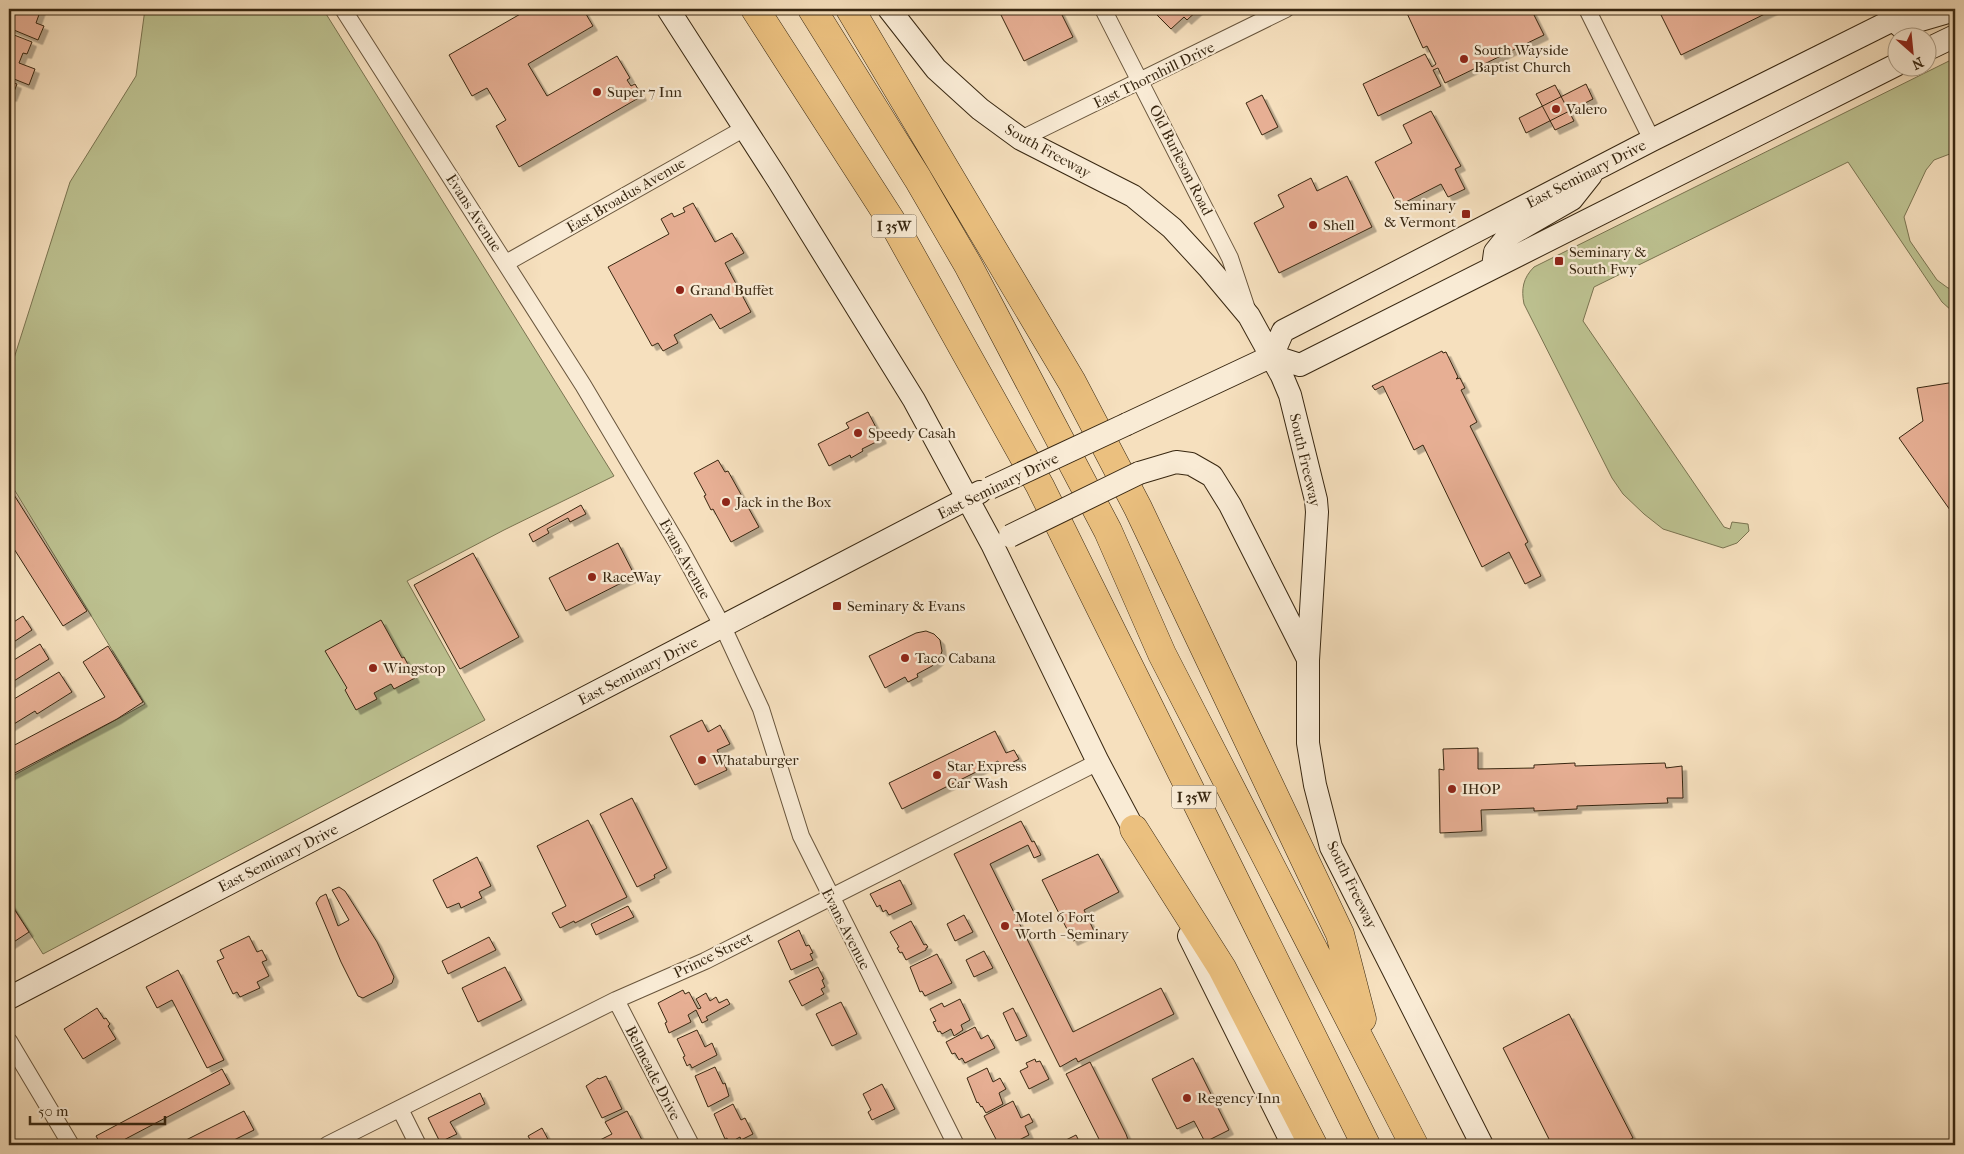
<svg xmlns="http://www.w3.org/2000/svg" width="1964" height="1154" viewBox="0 0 1964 1154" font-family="'IM FELL French Canon',serif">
	<defs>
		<filter id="shadow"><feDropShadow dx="4.5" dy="4.5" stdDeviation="0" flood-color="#0004"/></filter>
	</defs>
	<rect width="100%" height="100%" fill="#f6e0be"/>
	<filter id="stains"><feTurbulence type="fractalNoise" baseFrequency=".004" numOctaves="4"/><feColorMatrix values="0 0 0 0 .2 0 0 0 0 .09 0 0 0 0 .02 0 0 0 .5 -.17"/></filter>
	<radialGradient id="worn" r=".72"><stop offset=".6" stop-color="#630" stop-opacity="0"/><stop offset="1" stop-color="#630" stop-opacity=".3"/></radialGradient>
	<path fill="#bdc291" stroke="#7a7451" d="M145 9H323L614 476 504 530 407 581 485 720 43 954 9 900V778L145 704 9 481V374L70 182 136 76Z
		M1955 58V152L1934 160 1926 170 1904 217 1910 241 1937 280 1948 288 1955 289V311H1952L1942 302 1848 162 1594 287 1583 321 1724 527 1730 529 1732 522 1748 524 1749 531 1737 543 1723 548 1663 529 1644 514 1623 494 1612 478 1524 304C1521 289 1523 278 1534 267Z"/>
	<path fill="#e7af94" stroke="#382711" filter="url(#shadow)" d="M14 9H41L36 23 44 26 38 40 9 28V23Z
		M529 9H583L593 26 528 64 547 96 617 56 630 78 627 80 631 86 635 84 642 96 519 167 496 126 506 120 487 88 472 96 449 55Z
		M998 9H1059L1073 37 1024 61Z
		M1164 9H1199L1187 20 1184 17 1171 29 1157 15Z
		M1405 9H1531L1544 35 1445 83 1438 68 1433 70 1441 86 1378 116 1363 84 1425 54 1432 67 1436 64 1427 46 1423 48Z
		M1658 9H1775L1681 55Z
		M9 33 32 42 27 54 23 53 19 63 35 69 29 85 9 77Z
		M9 81 17 84 12 97 9 96Z
		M1586 84 1593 99 1526 133 1519 118Z
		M1555 85 1574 121 1555 130 1536 94Z
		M1262 95 1278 127 1262 135 1246 103Z
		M1431 111 1461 166 1455 169 1465 189 1448 197 1441 184 1398 206 1375 162 1412 143 1403 125Z
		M1347 176 1372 227 1279 273 1254 223 1284 207 1278 195 1311 178 1317 191Z
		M693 203 715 242 732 233 744 253 725 263 751 312 720 329 711 314 674 335 678 343 663 351 658 343 652 346 608 267 669 234 661 219 672 213 674 217 685 212 683 208Z
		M1442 351 1443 353 1446 352 1458 377 1456 379 1460 378 1465 388 1461 390 1477 422 1470 426 1528 542 1525 544 1541 576 1525 584 1509 552 1482 567 1423 445 1414 450 1383 386 1375 390 1372 386Z
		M1955 382V517L1899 438 1923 421 1917 388Z
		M868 412 882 439 862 449 863 451 851 458 850 455 829 466 818 444 849 428 846 423Z
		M718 460 725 472 728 471 759 527 731 542 713 509 711 510 704 496 706 495 694 473Z
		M9 487 87 611 63 626 9 541Z
		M581 505 586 514 570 522 568 518 547 529 549 533 533 542 529 534Z
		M618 543 635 576 566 611 549 578Z
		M473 553 519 637 460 669 414 585Z
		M23 616 32 630 9 645V625Z
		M381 620 402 658 404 657 415 678 394 689 391 684 374 693 377 699 356 710 345 690 347 688 325 651Z
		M926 631 934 634 940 640 942 651 939 660 932 666 917 674 918 677 908 682 905 677 885 688 869 656 916 633Z
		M40 644 49 659 9 684V663Z
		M108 646 143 702 117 719 9 776V748L105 697 83 662Z
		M59 672 72 692 37 714 35 711 9 727V702Z
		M702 720 708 732 720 725 730 744 717 750 727 770 695 785 670 736Z
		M995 731 1006 753 1014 750 1019 759 1002 768 998 761 902 809 889 783Z
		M1478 748V769L1534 768V765L1575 763V766L1665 763 1666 768 1682 766 1683 798H1667L1668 803 1577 806V809L1534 811V808L1481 810 1482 831 1440 833 1439 769 1444 770 1443 749Z
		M632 798 667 868 654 875 655 878 637 887 600 814Z
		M588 820 627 897 575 923 574 921 560 928 552 913 566 906 537 846Z
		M1021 821 1032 842 1034 841 1041 855 1034 858 1028 845 990 864 1073 1032 1161 988 1174 1014 1078 1062 1076 1058 1060 1067 954 854Z
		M1098 854 1119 892 1084 910 1094 931 1073 941 1042 880Z
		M477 857 491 886 479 892 482 898 461 908 459 903 447 908 433 880Z
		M900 880 912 904 889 915 886 910 883 912 880 905 877 907 870 894Z
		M339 887 345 891 377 942 394 977 392 983 363 998 358 996 341 962 316 903 320 897 326 894 338 926 349 920 332 890Z
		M9 901 29 932 9 945Z
		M628 906 634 917 596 935 591 924Z
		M964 915 973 932 955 941 947 924Z
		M911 921 924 945 926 944 928 947 926 948V950L906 960 902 952 900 953 897 948 899 947 890 932Z
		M799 930 806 946 809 945 813 953 810 954 813 960 791 970 778 941Z
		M249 936 257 952 262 950 267 960 262 962 269 976 257 982 260 988 240 997 237 992 233 994 217 961 224 958 220 950Z
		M489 937 496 950 448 974 442 961Z
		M984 951 993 968 974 977 966 960Z
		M937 954 952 983 925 996 922 991 920 992 910 967Z
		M505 967 522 1000 478 1022 462 988Z
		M818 967 824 979 822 980 825 987 821 989 824 994 802 1006 789 981Z
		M178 970 224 1060 207 1068 172 1000 157 1008 146 987Z
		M683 990 685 994 689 992 698 1009 701 1008 696 999 706 993 710 1001 716 997 719 1003 727 999 730 1004 706 1017 708 1020 702 1023 696 1010 688 1015 691 1022 669 1033 665 1023 667 1022 658 1003Z
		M960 999 970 1020 961 1025 963 1030 954 1036 951 1029 942 1034 940 1031 938 1032 933 1022 936 1021 930 1009 942 1003 944 1007Z
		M841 1002 857 1034 832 1046 816 1014Z
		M97 1008 104 1019 106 1018 110 1024 108 1026 116 1039 83 1059 64 1029Z
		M1013 1008 1027 1036 1016 1041 1003 1013Z
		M1569 1014 1633 1138 1619 1145H1552L1503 1048Z
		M975 1027 981 1039 988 1035 995 1048 965 1063 962 1058 959 1060 955 1053 952 1054 946 1042Z
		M697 1030 705 1047 712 1043 717 1055 692 1068 690 1064 687 1066 683 1057 685 1056 677 1039Z
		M1193 1058 1229 1130 1205 1142 1194 1121 1177 1129 1152 1079Z
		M1035 1059 1036 1062 1040 1061 1049 1079 1029 1089 1020 1071 1028 1067 1026 1063Z
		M1090 1062 1126 1134 1130 1145H1102L1066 1074Z
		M715 1067 723 1084 725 1083 729 1096 708 1107 695 1076Z
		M987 1068 993 1082 1000 1078 1006 1089 999 1093 1003 1104 986 1113 982 1106 981 1107 978 1102 977 1103 967 1078Z
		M222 1069 230 1084 114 1145H101L96 1136Z
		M606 1076 622 1109 602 1118 586 1086 598 1078 599 1079Z
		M882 1084 895 1109 872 1120 868 1112 871 1110 863 1094Z
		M480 1093 485 1104 450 1122 457 1134 440 1142 428 1118Z
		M1013 1101 1021 1118 1029 1114 1033 1122 1025 1126 1029 1135 1009 1145H999L984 1116Z
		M733 1104 741 1120 745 1118 753 1134 741 1140 740 1137 729 1143 727 1138 725 1139 714 1114Z
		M244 1111 254 1130 224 1145H176Z
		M627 1111 642 1140 631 1145H590L612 1134 605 1122Z
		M542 1128 551 1145H533L528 1136Z
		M1076 1135 1081 1145H1056Z"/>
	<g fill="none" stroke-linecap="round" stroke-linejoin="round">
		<g stroke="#68553c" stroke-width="18">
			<path id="street" d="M343 9 583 385 680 548 723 627 761 709 801 836 956 1145
				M1103 9 1230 258 1247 309
				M1587 9 1652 140
				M1021 139 1286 9
				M506 263 745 128
				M616 1000 691 1145
				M9 1041 71 1145
				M400 1109 418 1145
				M327 1145 616 1000 705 961 1098 762"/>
		</g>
		<g stroke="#382711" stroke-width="24">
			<path id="secondary" d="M668 9 778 180 914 400 992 544 1098 762 1141 843
				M889 9 936 69 980 109 1021 139 1133 196 1172 228 1208 267 1249 316 1282 376 1290 395 1316 500 1317 512 1308 660V743L1315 785 1331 847 1482 1145
				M1900 26 1955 10
				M1926 50 1955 36
				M1493 267 1495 252 1508 236 1572 199 1591 175
				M1272 356 1300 365 1896 65
				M1127 424 1272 356 1283 331 1318 313 1652 140 1915 9
				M1139 473 1176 462 1191 464 1212 476 1230 505 1308 659
				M1189 936 1293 1145
				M9 998 980 492"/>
		</g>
		<g stroke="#382711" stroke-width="29">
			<path id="highway" d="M755 9 896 228 1040 486 1366 1145
				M812 9 918 179 968 265 1108 531 1162 654 1414 1145
				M850 9 1072 382 1138 508 1340 934 1362 1019
				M1134 829 1222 968 1313 1145"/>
		</g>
		<use href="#street" stroke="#f9ebd5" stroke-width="16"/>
		<use href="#secondary" stroke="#f9ebd5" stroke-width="22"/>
		<use href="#highway" stroke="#ebc07f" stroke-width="28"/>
		<g stroke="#382711" stroke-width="24" stroke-linecap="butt">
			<path id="secondary-bridge" d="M990 488 1127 424
				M1010 536 1139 473"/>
		</g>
		<use href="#secondary-bridge" stroke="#f9ebd5" stroke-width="22"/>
	</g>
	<g fill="#8f2418" stroke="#f9ebd5" stroke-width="2">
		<circle cx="1464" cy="59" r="5"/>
		<circle cx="597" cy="92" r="5"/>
		<circle cx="1556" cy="109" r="5"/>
		<rect x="1461" y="209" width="10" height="10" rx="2.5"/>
		<circle cx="1313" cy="225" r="5"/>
		<rect x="1554" y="256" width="10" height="10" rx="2.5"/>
		<circle cx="680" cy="290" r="5"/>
		<circle cx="858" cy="433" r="5"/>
		<circle cx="726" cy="502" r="5"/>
		<circle cx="592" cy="577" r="5"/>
		<rect x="832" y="601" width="10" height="10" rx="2.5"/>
		<circle cx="905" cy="658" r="5"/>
		<circle cx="373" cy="668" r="5"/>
		<circle cx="702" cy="760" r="5"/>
		<circle cx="937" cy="775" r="5"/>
		<circle cx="1452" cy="789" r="5"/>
		<circle cx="1005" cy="926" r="5"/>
		<circle cx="1187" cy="1098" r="5"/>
	</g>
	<g text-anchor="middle" stroke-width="4.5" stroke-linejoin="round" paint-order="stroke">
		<g fill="#f9ebd5" stroke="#72624c" stroke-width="1">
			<rect x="871.5" y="214.5" width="45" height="23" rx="4"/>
			<rect x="1171.5" y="785.5" width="45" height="23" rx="4"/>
		</g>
		<g font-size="14" font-weight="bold" fill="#382711">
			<text x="894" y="231">I 35W</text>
			<text x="1194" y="802">I 35W</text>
		</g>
		<g font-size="15" fill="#382711" stroke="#f9ebd5" text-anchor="start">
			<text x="1474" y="55">South Wayside<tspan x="1474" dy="17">Baptist Church</tspan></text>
			<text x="607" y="97">Super 7 Inn</text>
			<text x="1566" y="114">Valero</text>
			<text x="1456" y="210" text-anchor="end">Seminary<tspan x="1456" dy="17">&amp; Vermont</tspan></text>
			<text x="1323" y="230">Shell</text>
			<text x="1569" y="257">Seminary &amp;<tspan x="1569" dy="17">South Fwy</tspan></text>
			<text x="690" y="295">Grand Buffet</text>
			<text x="868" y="438">Speedy Casah</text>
			<text x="736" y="507">Jack in the Box</text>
			<text x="602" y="582">RaceWay</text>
			<text x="847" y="611">Seminary &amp; Evans</text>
			<text x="915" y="663">Taco Cabana</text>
			<text x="383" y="673">Wingstop</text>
			<text x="712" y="765">Whataburger</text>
			<text x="947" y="771">Star Express<tspan x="947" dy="17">Car Wash</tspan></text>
			<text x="1462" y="794">IHOP</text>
			<text x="1015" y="922">Motel 6 Fort<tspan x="1015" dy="17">Worth - Seminary</tspan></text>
			<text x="1197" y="1103">Regency Inn</text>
		</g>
		<g font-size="15" fill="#382711" stroke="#f9ebd5">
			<text transform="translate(1154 75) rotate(-26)" y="5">East Thornhill Drive</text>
			<text transform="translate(1048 151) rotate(29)" y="5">South Freeway</text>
			<text transform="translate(1181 160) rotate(63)" y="5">Old Burleson Road</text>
			<text transform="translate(1586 174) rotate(-27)" y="5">East Seminary Drive</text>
			<text transform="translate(626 195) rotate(-30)" y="5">East Broadus Avenue</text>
			<text transform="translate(474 213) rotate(57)" y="5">Evans Avenue</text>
			<text transform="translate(1305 460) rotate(77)" y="5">South Freeway</text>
			<text transform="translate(998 486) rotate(-26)" y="5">East Seminary Drive</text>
			<text transform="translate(685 559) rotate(61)" y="5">Evans Avenue</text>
			<text transform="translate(638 671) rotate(-27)" y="5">East Seminary Drive</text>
			<text transform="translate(278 858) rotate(-27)" y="5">East Seminary Drive</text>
			<text transform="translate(1352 885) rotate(64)" y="5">South Freeway</text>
			<text transform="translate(846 929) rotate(63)" y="5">Evans Avenue</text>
			<text transform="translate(713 955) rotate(-26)" y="5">Prince Street</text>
			<text transform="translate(653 1073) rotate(63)" y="5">Belmeade Drive</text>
		</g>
	</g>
	<rect width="1964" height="1154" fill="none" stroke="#f6e0be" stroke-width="30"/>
	<rect x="10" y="10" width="1944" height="1134" fill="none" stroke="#382711" stroke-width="2.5"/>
	<rect x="15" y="15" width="1934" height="1124" fill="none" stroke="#382711"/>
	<g transform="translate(1912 52) rotate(153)"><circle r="24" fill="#f9ebd5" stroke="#ac9d87"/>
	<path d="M0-4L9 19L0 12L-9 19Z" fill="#8f2418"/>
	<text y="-8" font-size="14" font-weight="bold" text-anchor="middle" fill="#382711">N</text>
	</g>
	<path d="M30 1116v8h135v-8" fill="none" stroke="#382711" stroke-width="2.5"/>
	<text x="38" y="1116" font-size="15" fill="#382711" stroke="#f9ebd5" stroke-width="4" paint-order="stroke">50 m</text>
	<rect width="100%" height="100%" filter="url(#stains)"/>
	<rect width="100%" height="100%" fill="url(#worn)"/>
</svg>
